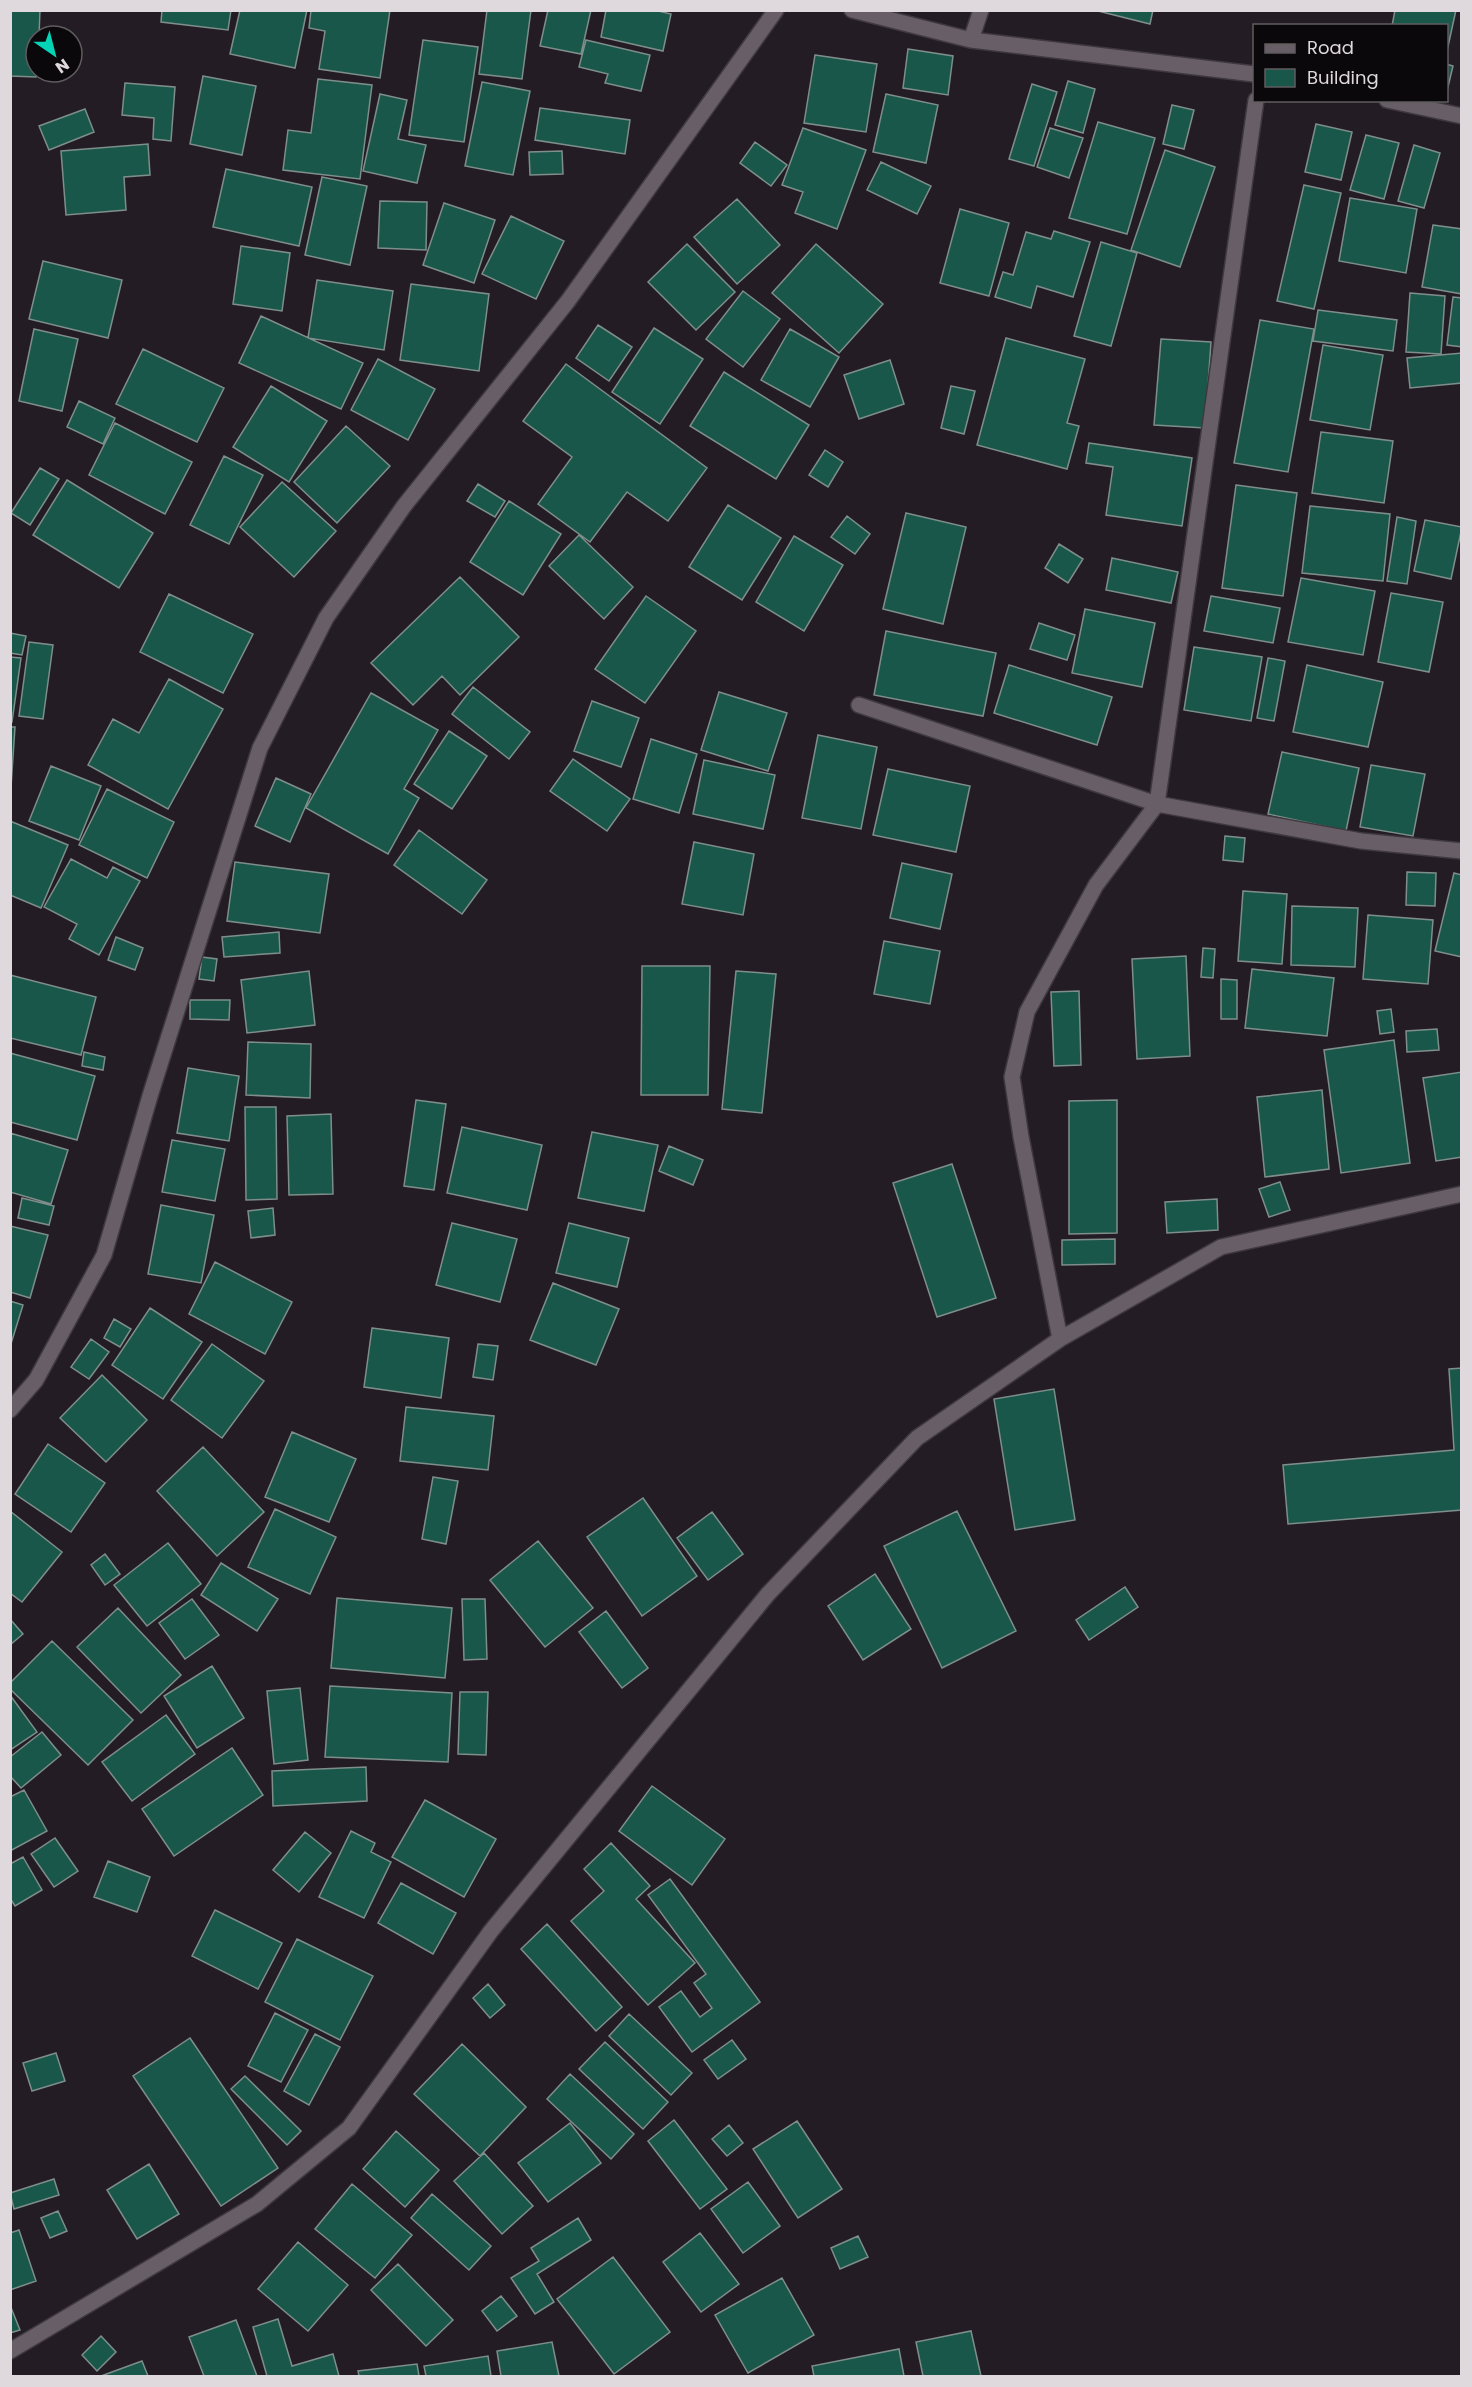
<svg xmlns="http://www.w3.org/2000/svg" width="1472" height="2387" viewBox="0 0 1472 2387" font-family="Poppins,sans-serif">
	<rect width="100%" height="100%" fill="#241c24"/>
	<path fill="#1a574b" stroke="#7e8e8a" stroke-width="1.5" d="M10 10H40L39 36H36V77L10 76Z
		M162 10H231L228 30 161 22Z
		M240 10H307L295 68 230 54Z
		M311 10H390L380 78 319 69 325 31 309 28Z
		M487 10H531L522 79 479 74Z
		M548 10H591L581 54 540 46Z
		M606 10H654L671 14 663 51 601 37Z
		M1094 10H1153L1150 24Z
		M1395 10H1456L1447 51 1446 26H1392Z
		M423 40 478 47 464 142 409 135Z
		M586 40 650 55 641 91 605 83 608 74 579 67Z
		M908 49 953 56 948 95 903 88Z
		M815 55 877 64 866 132 804 123Z
		M1446 64 1453 66 1447 91H1446Z
		M203 76 256 86 242 155 190 144Z
		M318 79 372 85 360 179 283 170 288 130 311 133Z
		M1068 81 1095 89 1083 133 1055 125Z
		M482 82 530 91 513 175 465 166Z
		M125 83 175 87 171 141 153 139 154 118 122 115Z
		M1032 84 1057 92 1034 166 1009 159Z
		M380 94 407 100 398 139 426 145 417 183 363 171Z
		M886 94 938 105 926 163 873 152Z
		M1172 105 1194 110 1184 149 1163 144Z
		M540 108 630 120 625 154 535 140Z
		M85 109 94 132 49 150 39 126Z
		M1098 122 1155 138 1127 234 1069 218Z
		M1316 124 1352 132 1341 180 1305 172Z
		M803 128 866 150 837 229 795 213 803 192 782 185Z
		M1050 128 1083 138 1069 178 1037 167Z
		M1366 135 1399 143 1384 199 1350 190Z
		M755 142 787 165 771 186 740 163Z
		M148 144 150 175 124 177 126 210 66 215 61 151Z
		M1414 145 1440 153 1424 208 1398 201Z
		M1165 150 1215 167 1180 267 1131 250Z
		M562 151 563 174 530 175 529 152Z
		M881 162 931 186 917 214 867 190Z
		M226 169 312 187 299 246 213 227Z
		M322 177 367 186 350 265 305 255Z
		M1304 185 1341 193 1314 309 1277 301Z
		M1350 198 1417 209 1406 273 1339 261Z
		M737 199 780 245 737 284 694 237Z
		M380 201 427 202 426 250 378 248Z
		M444 203 495 220 474 283 423 265Z
		M960 209 1009 223 989 296 940 283Z
		M511 216 564 241 536 299 482 274Z
		M1433 225 1462 229V294L1422 287Z
		M1054 231 1090 242 1073 297 1037 286 1031 308 995 297 1003 272 1013 275 1026 232 1051 239Z
		M1101 242 1137 253 1111 346 1074 336Z
		M687 244 735 292 696 330 648 282Z
		M816 244 883 304 839 353 772 293Z
		M241 246 290 253 282 311 233 304Z
		M43 261 122 280 108 338 29 319Z
		M317 280 393 291 384 350 308 338Z
		M411 284 489 294 479 371 400 360Z
		M743 291 780 319 743 367 706 339Z
		M1410 293 1445 296 1441 354 1406 352Z
		M1453 297 1462 298V347L1447 345Z
		M1318 310 1397 320 1393 351 1313 341Z
		M261 316 363 363 341 409 239 363Z
		M1260 320 1314 329 1288 472 1234 463Z
		M598 325 632 347 609 381 576 358Z
		M654 328 703 359 660 424 612 392Z
		M34 329 78 339 62 411 19 401Z
		M790 329 839 357 810 407 761 380Z
		M1006 338 1085 359 1067 423 1079 426 1067 469 977 445Z
		M1161 339 1211 342 1205 428 1154 425Z
		M1323 345 1383 355 1370 430 1310 420Z
		M143 349 224 388 197 442 116 404Z
		M1462 353V383L1410 388 1407 358Z
		M378 359 435 389 408 440 351 410Z
		M890 360 904 404 859 419 844 375Z
		M566 364 707 468 668 521 627 492 590 542 538 504 572 457 523 421Z
		M724 372 809 425 776 479 690 426Z
		M271 386 327 421 289 482 233 447Z
		M951 386 975 391 964 434 941 428Z
		M79 401 115 418 103 444 67 427Z
		M115 423 192 462 165 514 89 475Z
		M346 426 390 466 337 523 294 482Z
		M1321 432 1393 441 1384 503 1312 493Z
		M1089 443 1192 458 1182 526 1106 515 1113 467 1086 463Z
		M825 450 843 462 828 487 809 475Z
		M224 456 263 475 229 544 190 525Z
		M40 468 59 479 30 525 11 513Z
		M67 480 153 533 119 588 33 535Z
		M282 482 336 531 294 577 240 527Z
		M478 484 505 501 495 517 467 501Z
		M1236 485 1297 493 1283 596 1222 588Z
		M509 501 561 534 523 595 470 562Z
		M728 505 781 538 742 600 689 567Z
		M1310 506 1390 514 1383 581 1302 573Z
		M906 513 966 527 943 624 883 609Z
		M847 516 870 534 855 554 831 537Z
		M1397 517 1416 521 1407 584 1387 581Z
		M1425 520 1462 527 1451 579 1414 571Z
		M579 535 633 587 604 619 549 566Z
		M794 536 843 565 804 631 756 602Z
		M1059 544 1083 559 1068 583 1045 568Z
		M1112 558 1178 572 1171 603 1106 590Z
		M460 577 519 637 460 695 442 676 413 705 371 663Z
		M1301 578 1375 591 1363 655 1288 642Z
		M1391 593 1443 602 1429 672 1378 662Z
		M169 594 253 634 223 693 140 652Z
		M646 596 696 631 645 703 595 669Z
		M1211 596 1280 608 1273 643 1204 631Z
		M1085 609 1155 623 1142 687 1072 673Z
		M1039 623 1075 635 1067 660 1030 649Z
		M886 631 996 653 983 716 874 695Z
		M10 633 26 636 22 655 10 653Z
		M29 642 53 645 43 719 19 716Z
		M1194 647 1262 657 1251 721 1184 710Z
		M10 657 21 658 12 722H10Z
		M1268 658 1285 661 1274 721 1257 718Z
		M1009 665 1112 697 1097 745 994 713Z
		M1307 665 1383 682 1368 747 1293 732Z
		M169 679 223 709 168 809 88 765 113 719 139 733Z
		M473 687 530 732 509 759 452 714Z
		M719 692 787 713 768 771 701 750Z
		M371 693 438 730 404 789 419 798 388 854 306 808Z
		M592 701 639 718 621 767 574 751Z
		M10 727H15L11 787H10Z
		M449 731 487 756 452 809 414 784Z
		M818 735 877 747 861 829 802 818Z
		M651 739 697 754 679 813 633 799Z
		M1282 752 1359 768 1346 831 1268 814Z
		M573 759 630 799 607 831 550 791Z
		M704 760 775 775 763 829 693 814Z
		M1371 765 1425 774 1413 836 1360 827Z
		M51 766 101 786 79 840 29 821Z
		M888 769 970 786 956 852 873 835Z
		M276 778 311 794 290 842 255 826Z
		M107 789 174 822 147 878 79 845Z
		M10 821 68 845 41 908 10 895Z
		M419 830 487 880 462 914 394 865Z
		M1225 836 1245 838 1243 862 1223 860Z
		M694 842 754 854 743 915 682 904Z
		M71 859 107 878 113 867 140 881 99 955 69 939 77 924 44 907Z
		M235 862 329 874 320 933 227 921Z
		M902 863 952 874 940 929 890 918Z
		M1407 872 1436 873 1435 906 1406 905Z
		M1454 873 1462 875V957L1435 951Z
		M1243 891 1287 894 1282 964 1238 961Z
		M1292 906 1358 908 1355 967 1291 965Z
		M1368 915 1433 920 1428 984 1363 979Z
		M279 932 280 953 224 957 222 937Z
		M116 937 143 948 135 970 108 960Z
		M884 941 940 951 930 1004 874 994Z
		M1203 948 1215 949 1213 978 1201 977Z
		M1186 956 1190 1056 1137 1059 1132 959Z
		M202 957 217 959 214 981 199 979Z
		M642 966H710L708 1095H641Z
		M1252 969 1334 978 1327 1036 1245 1028Z
		M309 971 315 1025 247 1033 241 980Z
		M736 971 776 974 762 1113 722 1109Z
		M10 975 96 997 81 1055 10 1038Z
		M1221 979 1237 980V1019H1221Z
		M1079 991 1081 1065 1054 1066 1051 992Z
		M190 1000H230L229 1020 190 1019Z
		M1391 1009 1394 1032 1380 1034 1377 1011Z
		M1437 1029 1439 1050 1407 1052 1406 1031Z
		M1394 1040 1410 1163 1341 1173 1324 1050Z
		M248 1042 311 1044 310 1098 246 1095Z
		M84 1052 105 1057 103 1070 82 1066Z
		M10 1053 95 1076 77 1140 10 1122Z
		M188 1068 239 1076 229 1141 177 1133Z
		M1462 1072V1157L1436 1161 1423 1078Z
		M1322 1090 1329 1169 1265 1177 1257 1097Z
		M416 1100 446 1104 434 1190 404 1186Z
		M1117 1100V1233L1069 1234V1101Z
		M245 1107H276L277 1199 246 1200Z
		M331 1114 333 1194 289 1195 287 1116Z
		M462 1127 542 1145 527 1210 447 1193Z
		M592 1132 658 1145 644 1211 578 1198Z
		M10 1133 68 1150 51 1204 10 1192Z
		M172 1140 225 1149 215 1201 162 1192Z
		M669 1146 703 1160 693 1185 659 1171Z
		M952 1164 996 1298 937 1317 893 1183Z
		M1280 1182 1290 1210 1269 1217 1259 1189Z
		M22 1198 54 1206 49 1225 18 1218Z
		M1217 1199 1218 1230 1167 1233 1165 1202Z
		M161 1205 214 1215 201 1283 148 1274Z
		M273 1208 275 1235 251 1238 248 1211Z
		M452 1223 517 1239 500 1302 436 1285Z
		M569 1223 629 1238 617 1287 556 1273Z
		M10 1226 48 1235 30 1298 10 1292Z
		M1115 1239V1264L1062 1265V1240Z
		M215 1262 292 1302 265 1354 189 1314Z
		M553 1283 619 1309 596 1365 530 1340Z
		M10 1301 23 1305 10 1347Z
		M150 1308 202 1342 163 1399 112 1365Z
		M114 1319 131 1329 120 1347 104 1338Z
		M372 1328 449 1338 441 1398 364 1387Z
		M91 1339 109 1352 89 1379 71 1367Z
		M212 1344 264 1381 222 1438 171 1400Z
		M478 1344 498 1346 493 1380 473 1377Z
		M1462 1368V1510L1288 1524 1283 1465 1454 1450 1449 1369Z
		M102 1375 147 1420 106 1462 60 1418Z
		M1054 1389 1075 1520 1015 1530 994 1399Z
		M406 1407 494 1416 488 1470 400 1461Z
		M292 1432 356 1459 329 1522 265 1497Z
		M48 1444 105 1483 71 1532 15 1494Z
		M203 1447 264 1512 217 1556 157 1491Z
		M433 1477 458 1481 446 1544 422 1539Z
		M643 1498 697 1576 642 1616 587 1537Z
		M275 1509 336 1537 310 1594 248 1567Z
		M10 1511 62 1552 22 1602 10 1593Z
		M957 1511 1016 1631 942 1668 884 1546Z
		M712 1512 743 1554 708 1580 677 1538Z
		M538 1541 593 1608 545 1647 490 1580Z
		M168 1543 201 1584 147 1626 114 1585Z
		M105 1554 120 1574 105 1585 91 1565Z
		M221 1563 278 1599 257 1631 201 1595Z
		M875 1574 911 1629 863 1660 828 1606Z
		M1125 1587 1138 1607 1089 1640 1076 1620Z
		M337 1598 452 1608 445 1678 331 1668Z
		M192 1599 219 1635 185 1659 159 1623Z
		M462 1599H485L487 1659 464 1660Z
		M118 1608 181 1675 141 1713 77 1647Z
		M606 1611 648 1668 622 1688 579 1632Z
		M10 1619 23 1634 10 1645Z
		M52 1641 133 1720 88 1765 10 1689V1683Z
		M212 1666 244 1718 197 1748 164 1696Z
		M330 1686 452 1693 448 1762 325 1757Z
		M300 1688 308 1760 274 1764 267 1691Z
		M460 1692H488L486 1755 458 1754Z
		M10 1695 37 1732 10 1750Z
		M166 1715 195 1754 132 1801 102 1762Z
		M42 1732 61 1755 21 1788 10 1776V1757Z
		M232 1748 263 1795 174 1856 142 1809Z
		M366 1767 367 1801 273 1806 272 1771Z
		M652 1786 725 1839 692 1885 619 1831Z
		M24 1790 47 1831 10 1851V1797Z
		M425 1800 496 1839 464 1897 392 1857Z
		M351 1831 375 1843 371 1852 391 1862 364 1918 319 1897Z
		M305 1832 331 1853 299 1892 273 1870Z
		M55 1838 78 1871 54 1887 31 1854Z
		M611 1843 650 1886 636 1899 695 1963 648 2005 571 1921 604 1891 584 1869Z
		M23 1857 42 1890 15 1906 10 1898V1864Z
		M108 1861 150 1877 137 1912 94 1897Z
		M670 1879 760 2002 692 2052 659 2007 681 1991 700 2017 712 2008 694 1983 706 1974 648 1895Z
		M401 1883 456 1913 433 1954 378 1923Z
		M215 1910 282 1943 258 1989 192 1956Z
		M547 1924 622 2007 596 2031 521 1949Z
		M297 1939 373 1976 340 2040 265 2002Z
		M488 1984 505 2005 490 2018 473 1998Z
		M275 2013 308 2030 281 2082 248 2066Z
		M629 2014 692 2073 671 2095 609 2036Z
		M315 2034 340 2047 309 2105 284 2091Z
		M190 2038 278 2168 221 2206 133 2076Z
		M732 2040 746 2059 718 2079 704 2060Z
		M605 2042 668 2102 643 2129 579 2069Z
		M462 2044 526 2107 480 2156 414 2094Z
		M56 2053 65 2081 32 2091 23 2063Z
		M570 2074 634 2134 611 2159 547 2099Z
		M245 2076 301 2131 287 2145 231 2089Z
		M674 2120 727 2189 700 2209 648 2141Z
		M797 2121 842 2189 798 2218 753 2149Z
		M570 2123 601 2163 548 2202 518 2163Z
		M729 2125 743 2143 727 2156 712 2139Z
		M396 2131 439 2170 405 2207 363 2169Z
		M484 2153 533 2206 502 2234 454 2181Z
		M149 2164 179 2214 137 2239 107 2190Z
		M54 2179 59 2195 14 2209 10 2193Z
		M748 2182 780 2226 743 2253 711 2209Z
		M352 2184 412 2235 375 2278 315 2229Z
		M432 2194 491 2246 469 2270 411 2218Z
		M58 2211 67 2231 50 2238 41 2218Z
		M578 2218 591 2240 537 2274 554 2302 535 2314 511 2278 539 2261 531 2248Z
		M19 2230 36 2281 10 2290V2233Z
		M700 2233 739 2284 701 2312 663 2262Z
		M858 2236 868 2257 840 2269 831 2248Z
		M298 2242 348 2285 308 2331 258 2289Z
		M613 2257 670 2332 614 2374 557 2299Z
		M398 2264 453 2320 426 2346 371 2290Z
		M782 2278 814 2335 748 2373 715 2315Z
		M501 2296 517 2316 497 2331 482 2311Z
		M10 2305 20 2330 10 2333Z
		M278 2319 292 2366 333 2354 339 2376H267L253 2327Z
		M236 2320 257 2376H204L189 2337Z
		M971 2331 981 2376H923L916 2342Z
		M101 2336 116 2352 97 2371 82 2355Z
		M552 2342 559 2376H501L497 2351Z
		M899 2349 904 2376H814L812 2366Z
		M488 2356 491 2376H426L424 2366Z
		M142 2361 148 2376H101Z
		M417 2364 419 2376H359L358 2371Z"/>
	<g fill="none" stroke-linecap="round" stroke-linejoin="round">
		<g stroke="#3f393f" stroke-width="18">
			<path id="minor" d="M852 10 971 40 1254 74
				M971 40 981 10
				M1387 100 1462 116
				M859 705 1157 804 1361 841 1462 851
				M1060 1339 1021 1137 1012 1077 1027 1012 1096 885 1157 804 1256 100
				M10 1410 36 1380 104 1255 150 1096 260 748 326 618 404 506 568 301 776 10
				M10 2351 257 2204 349 2128 491 1931 768 1594 917 1438 1060 1339 1221 1247 1462 1194"/>
		</g>
		<use href="#minor" stroke="#685e67" stroke-width="15"/>
	</g>
	<rect width="1472" height="2387" fill="none" stroke="#dfd9de" stroke-width="24"/>
	<rect x="1253" y="24" width="195" height="78" fill="#0b080b" stroke="#605c5f" stroke-width="1.5"/>
	<rect x="1265" y="44" width="30" height="9" fill="#685e67" stroke="#605c5f" stroke-width="1.5"/>
	<text x="1307" y="54" font-size="18" fill="#dfd9de">Road</text>
	<rect x="1265" y="69" width="30" height="18" fill="#1a574b" stroke="#605c5f" stroke-width="1.5"/>
	<text x="1307" y="84" font-size="18" fill="#dfd9de">Building</text>
	<g transform="translate(54 54) rotate(145)"><circle r="28" fill="#0b080b" stroke="#605c5f" stroke-width="1.5"/>
	<path d="M0-4.5L10 22L0 15L-10 22Z" fill="#05d5b6"/>
	<text y="-9" font-size="16" font-weight="bold" text-anchor="middle" fill="#dfd9de">N</text>
	</g>
</svg>
